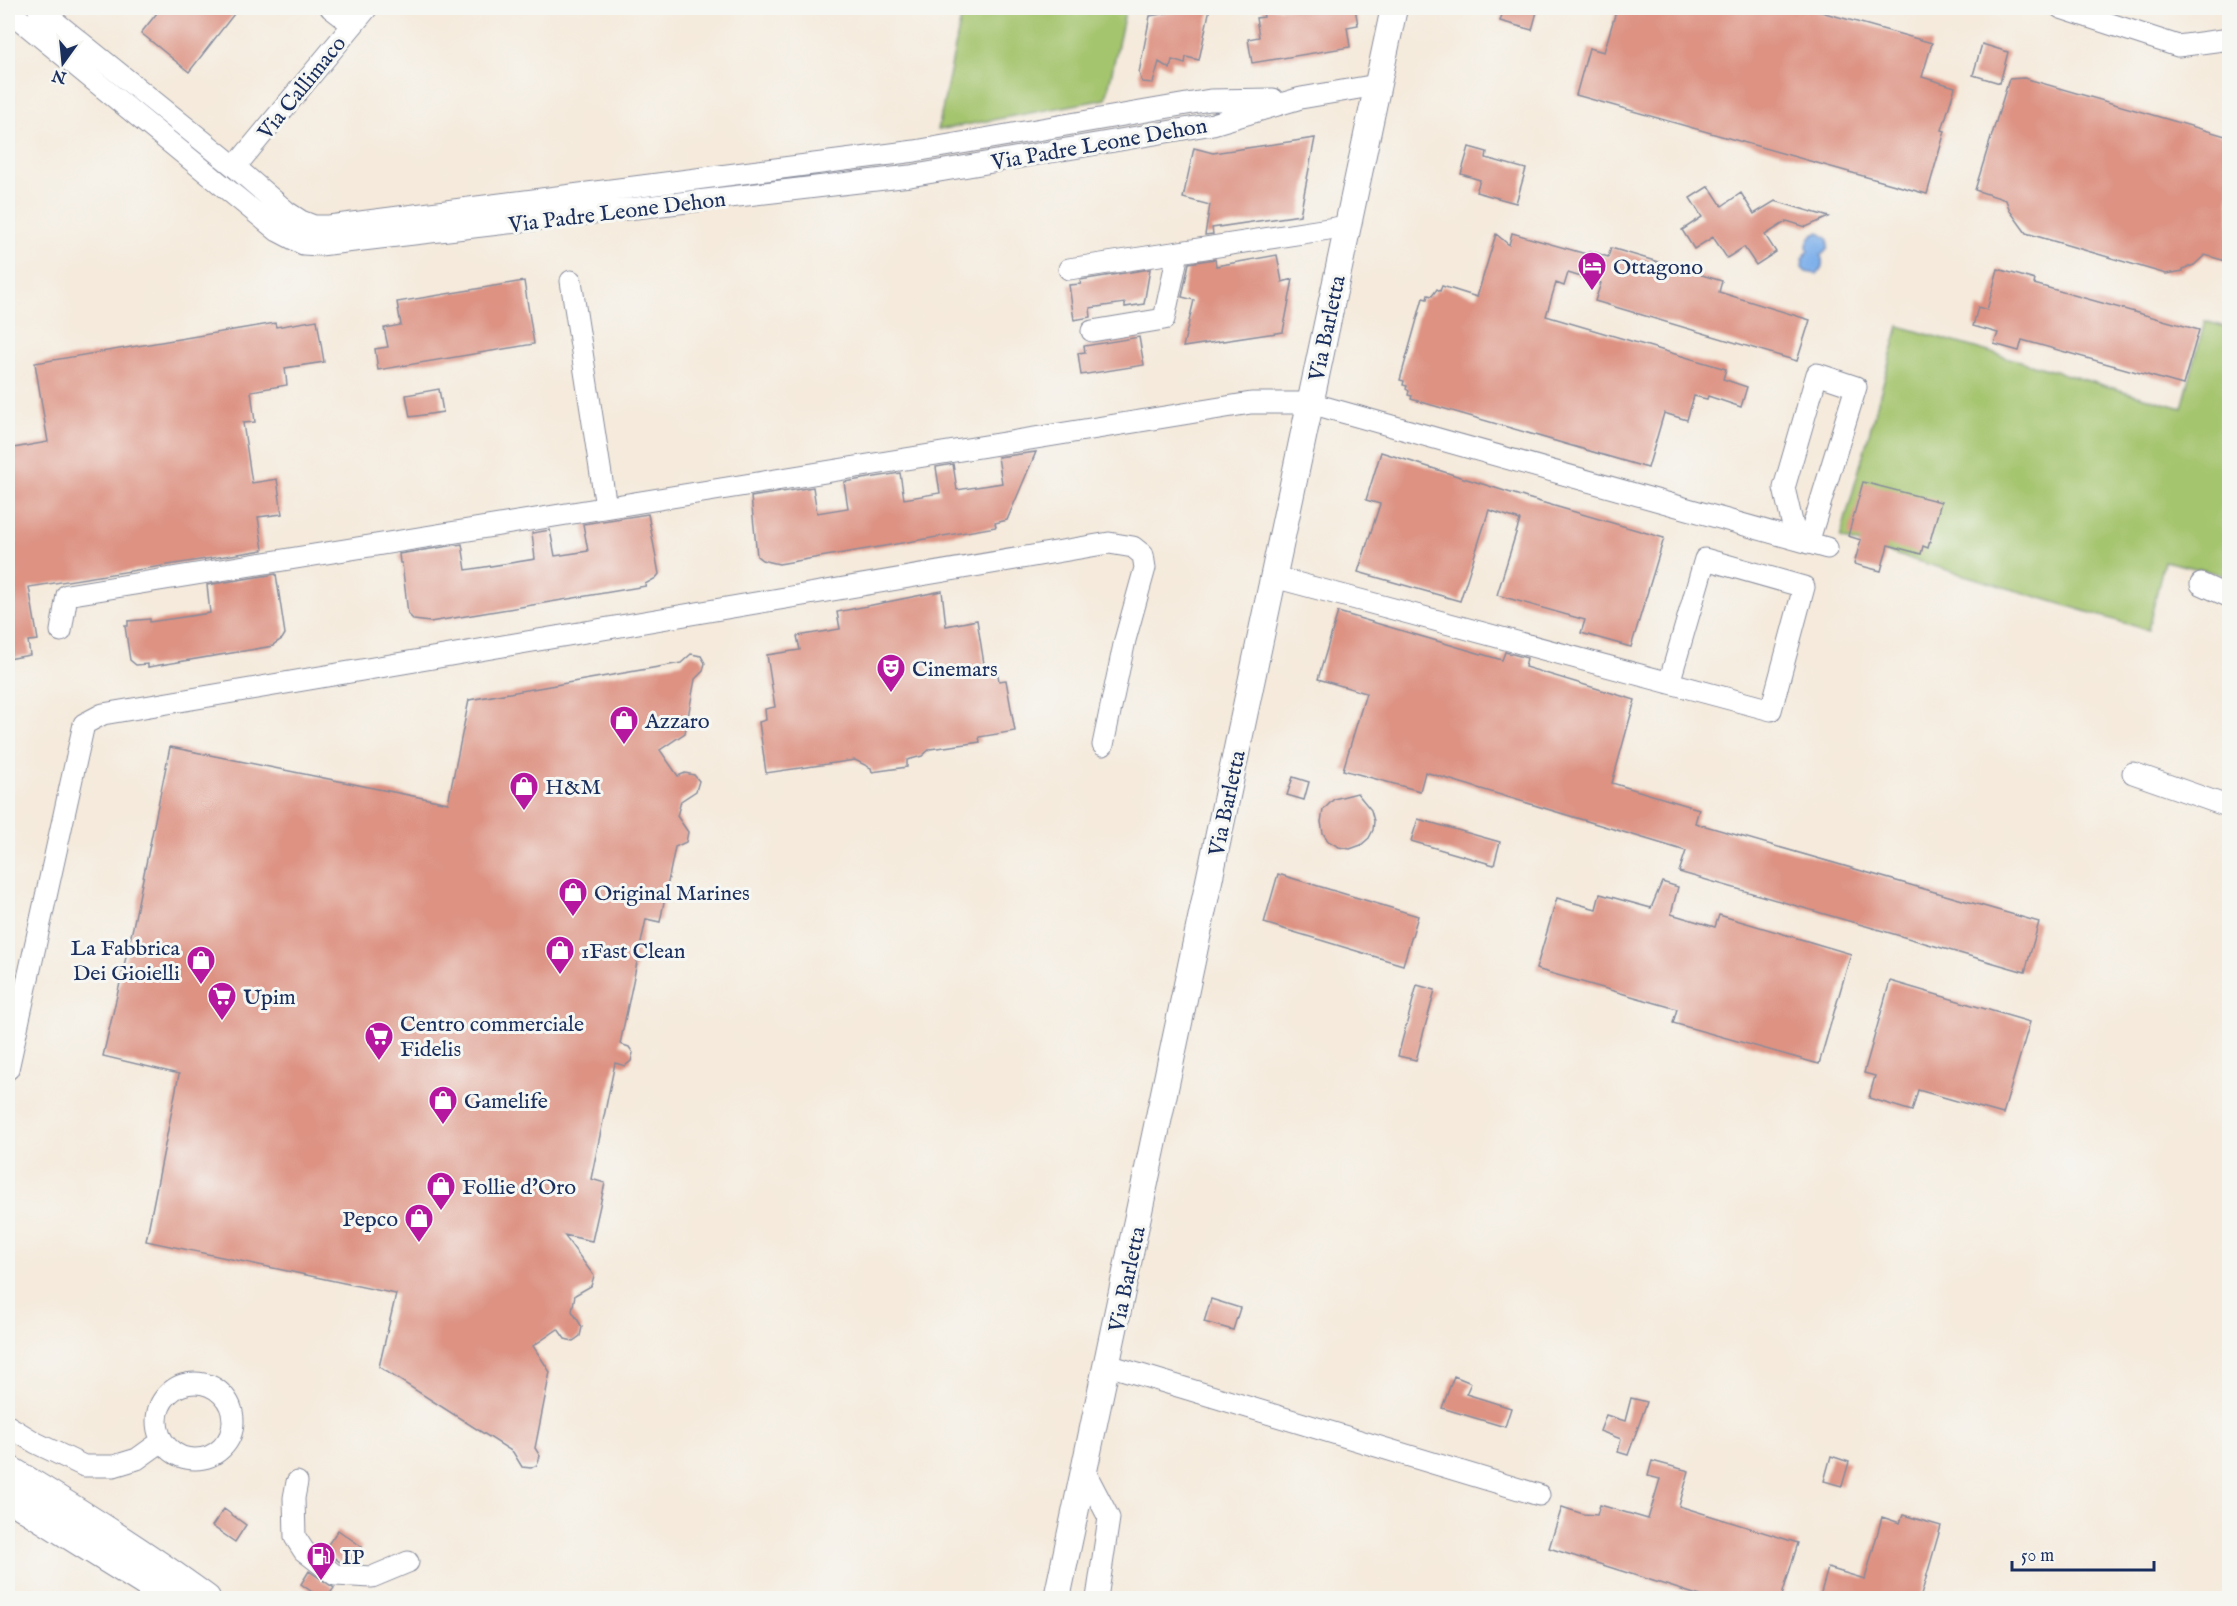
<svg xmlns="http://www.w3.org/2000/svg" width="2237" height="1606" viewBox="0 0 2237 1606" font-family="'IM FELL English',serif">
	<rect width="100%" height="100%" fill="#f6f6f2"/>
	<filter id="ink" filterUnits="userSpaceOnUse"><feTurbulence type="fractalNoise" baseFrequency=".0167" numOctaves="2"/><feDisplacementMap in="SourceGraphic" scale="12" xChannelSelector="R" yChannelSelector="G"/><feConvolveMatrix kernelMatrix="1 2 1 2 8 2 1 2 1" color-interpolation-filters="sRGB"/></filter>
	<filter id="wash" filterUnits="userSpaceOnUse"><feTurbulence type="fractalNoise" baseFrequency=".008" numOctaves="4" result="noise"/><feDisplacementMap in="SourceGraphic" scale="24" xChannelSelector="R" yChannelSelector="G"/><feGaussianBlur stdDeviation="1.35" result="paint"/><feColorMatrix in="noise" values="0 0 0 0 0 0 0 0 0 0 0 0 0 0 0 0 0 1.4 0 .05"/><feComposite in="paint" operator="in"/></filter>
	<g filter="url(#wash)">
		<rect width="100%" height="100%" fill="#f5eadb"/>
		<path fill="#a4c46d" stroke="#607a66" stroke-width="1.5" d="M963 8H1126L1106 99 938 130Z
			M2205 321 2229 328V576L2164 561 2148 630 1840 538 1899 326 2182 408Z"/>
		<path fill="#7fb0ea" stroke="#4d70a4" stroke-width="1.5" d="M1819 232 1828 239V248L1821 256C1824 263 1822 269 1817 274L1806 272 1802 268 1803 258 1808 251 1807 245 1810 237Z"/>
		<g id="blocks">
			<path fill="#dd9282" d="M161 8H226L234 14 189 72 141 33Z
				M1194 8H1210L1199 60 1186 57 1185 64 1172 60 1170 69 1159 62 1153 83 1142 82 1139 73 1150 16Z
				M1262 8H1355L1358 25 1347 27 1350 47 1252 63 1248 39 1259 37 1256 18 1264 17Z
				M1504 8H1538L1532 30 1500 21Z
				M1617 8H1807L1932 43 1922 77 1955 87 1942 130 1945 131 1927 194 1576 95 1589 48 1604 52Z
				M1982 44 2008 52 2000 83 1973 75Z
				M2024 78 2229 137V262L2205 255 2194 265 2183 269V271L2166 274 2026 233 2010 211 2006 200 1975 190 2009 79Z
				M1315 138 1300 215 1212 228 1213 234 1205 235 1210 205 1183 198 1194 148 1213 153Z
				M1469 147 1487 152 1486 158 1526 169 1516 203 1476 192 1480 180 1461 174Z
				M1709 186 1722 206 1741 193 1754 214 1775 201 1829 217 1806 227 1787 221 1765 235 1776 252 1756 265 1744 247 1727 258 1713 237 1694 249 1682 230 1702 217 1690 198Z
				M1512 233 1586 254 1591 251 1608 257 1611 248 1722 281 1719 292 1810 320 1797 361 1595 301 1601 283 1568 273 1564 286 1556 283 1546 316 1726 369 1723 379 1747 387 1741 407 1708 396 1707 399 1694 396 1687 420 1664 413 1648 468 1411 399 1412 396 1408 395 1409 391 1406 389 1407 386 1403 385 1404 381 1400 380 1423 298 1427 299 1428 295 1432 296 1437 289 1440 291 1442 286 1477 297 1496 234 1509 245Z
				M1277 255 1282 282 1293 279 1283 332 1183 347 1194 300 1182 297 1189 263 1215 259 1216 266Z
				M1150 269 1144 304 1125 307V303L1090 308 1091 317 1074 320 1069 285 1081 284 1080 280Z
				M1998 269 2035 280 2034 284 2199 330 2183 385 2022 340 2019 351 1994 344 1998 333 1973 326 1978 307 1987 310Z
				M524 281 534 344 378 370 375 349 388 347 384 328 401 325 397 302Z
				M317 320 324 362 285 368 287 385 251 391 255 422 243 423 252 483 277 479 282 514 258 517 263 550 29 587 38 640 28 641 30 655 8 659V449L48 442 35 363 275 323 276 327Z
				M1139 337 1144 365 1081 375 1078 353 1085 352 1084 346Z
				M439 389 443 412 410 417 406 395Z
				M1036 452 1007 520 995 523 996 527 779 564 762 560 757 556 751 497 813 487 817 513 848 508 844 482 900 473 904 499 940 493 936 467 953 464 957 490 1002 483 998 457Z
				M1381 452 1527 498 1664 538 1631 647 1581 633 1585 620 1497 595 1520 520 1489 510 1460 601 1358 572 1380 504 1366 500Z
				M1863 482 1941 502 1928 548 1923 546 1921 554 1888 545 1881 571 1854 564 1861 540 1848 536Z
				M648 514 659 574 656 578 645 584 646 586 430 622 414 620 408 614 402 563H400L399 554 462 544 466 570 535 559 532 533 550 530 555 556 588 551 583 524Z
				M276 574 285 634 282 639 274 644 273 646 148 667V664L136 665 130 660 125 626H128V621L150 619V622L210 613 207 585Z
				M942 591 946 626 977 620 985 670 997 669 999 681 1006 680 1015 731 979 737 980 742 930 749 922 756 907 760V767L872 772 871 768 855 760 766 773 759 722 766 720 765 709 775 707 767 655 800 650 797 636 840 629 837 612Z
				M1338 612 1502 660 1505 652 1527 658 1525 667 1635 700 1612 783 1699 809 1695 823 2039 922 2025 972 1679 872 1686 851 1425 772 1420 791 1343 770 1366 693 1318 679Z
				M691 654 701 656 705 663 703 671 695 679 685 733 660 750 678 776 685 773 694 775 699 781 696 791 681 801 677 816 688 832 686 842 675 847 660 922 646 919 620 1044 629 1047 633 1053 631 1061 625 1066 615 1063 591 1179 605 1183 592 1241 564 1235 594 1276 591 1286 575 1295 572 1311 582 1327 580 1336 573 1341 565 1339 558 1329 533 1346 550 1372 535 1448 540 1456 537 1465 531 1468 522 1467 513 1452 379 1367 396 1294 146 1241 179 1074 103 1056 133 927 170 747 448 803 469 700 681 663Z
				M1293 777 1309 782 1304 800 1287 795Z
				M1357 793 1371 810 1374 821 1373 830 1369 838 1361 845 1350 849 1339 847 1328 841 1323 833 1321 822 1323 810 1334 799Z
				M1418 819 1500 842 1494 865 1411 841Z
				M1278 874 1418 916 1403 965 1264 923Z
				M1662 882 1678 887 1671 914 1715 927 1719 915 1851 954 1819 1064 1673 1023 1677 1009 1536 969 1557 898 1596 909 1600 894 1651 908Z
				M1890 981 2030 1022 2003 1114 1918 1090 1912 1111 1869 1098 1875 1076 1864 1073Z
				M1417 985 1435 990 1416 1060 1398 1056Z
				M1211 1299 1240 1308 1233 1330 1204 1322Z
				M1454 1376 1471 1383 1466 1394 1511 1408 1505 1427 1442 1408Z
				M1631 1398 1647 1402 1628 1455 1618 1452 1621 1439 1600 1431 1606 1415 1625 1421Z
				M1831 1456 1849 1462 1842 1486 1824 1481Z
				M1652 1461 1689 1471 1679 1506 1798 1543 1781 1599H1710L1549 1548 1562 1507 1583 1514 1597 1515 1600 1505 1648 1519 1660 1479 1648 1476Z
				M224 1509 246 1525 235 1542 212 1526Z
				M1903 1515 1941 1526 1920 1599H1830L1820 1596 1828 1568 1865 1579 1882 1517 1900 1523Z
				M338 1530 362 1547 351 1563 340 1562 324 1550Z
				M309 1571 334 1588 326 1599H322L301 1584Z"/>
		</g>
	</g>
	<g filter="url(#ink)">
		<use href="#blocks" fill-opacity="0" stroke="#888c9c" stroke-width="1.5"/>
		<g fill="none" stroke-linecap="round" stroke-linejoin="round">
			<g stroke="#888c9c" stroke-width="23">
				<path id="minor" d="M38 8 235 167 287 212 301 221 314 226H329L915 151 1210 100 1273 99
					M331 8 353 25
					M2061 8 2178 46 2230 39
					M8 10 278 231 303 244 320 245 910 176 1213 124 1301 98 1377 85
					M235 167 367 8
					M1069 269 1348 226
					M571 281 606 507
					M1092 331 1164 319 1178 253
					M1796 539 1784 488 1817 374 1856 387 1808 543
					M1274 577 1771 710 1804 587 1705 559 1669 683
					M2201 584 2230 597
					M61 631 67 595 1251 403H1310L1827 548
					M2133 773 2230 807
					M8 1069 84 724 103 714 1109 543 1133 547 1143 555 1145 568 1125 640 1103 745
					M1108 1365 1539 1495
					M157 1421a38 38 0 1 1 76 0a38 38 0 1 1-76 0Z
					M8 1426 36 1443 84 1466H114L137 1459 162 1441
					M1085 1472 1109 1518 1097 1598
					M297 1482 294 1498 295 1537 304 1551 335 1575 372 1577 408 1562"/>
			</g>
			<g stroke="#888c9c" stroke-width="28">
				<path id="major" d="M8 1468C76 1509 143 1551 207 1598
					M8 1498 149 1586 165 1598
					M1057 1598 1394 8"/>
			</g>
			<use href="#minor" stroke="#fff" stroke-width="21"/>
			<use href="#major" stroke="#fff" stroke-width="26"/>
		</g>
	</g>
	<defs>
		<g id="hotel-pin" transform="scale(1.5)"><path d="M0 17L-7.5 6A9.5 9.5 0 1 1 7.5 6Z" fill="#b5179e" stroke="#f6f6f2"/><path d="M-6-4.5h1.5V1H6V5H4.5V3h-9V5H-6ZM-4 0a1.8 1.8 0 1 1 3.6 0ZM.5 0V-2.5h3Q6-2.5 6 0Z" fill="#fff"/></g>
		<g id="theatre-pin" transform="scale(1.5)"><path d="M0 17L-7.5 6A9.5 9.5 0 1 1 7.5 6Z" fill="#b5179e" stroke="#f6f6f2"/><path d="M-5-5.5Q0-4 5-5.5V0Q5 5 0 6Q-5 5-5 0ZM-3.3-2.5H-1v1.5H-3.3ZM1-2.5H3.3v1.5H1ZM-2.8 1Q0 5.5 2.8 1Z" fill="#fff"/></g>
		<g id="shop-pin" transform="scale(1.5)"><path d="M0 17L-7.5 6A9.5 9.5 0 1 1 7.5 6Z" fill="#b5179e" stroke="#f6f6f2"/><path d="M-5-2.5h2.3a2.7 3.5 0 0 1 5.4 0H5L5.5 6h-11ZM-1.5-2.5h3a1.5 2.3 0 0 0-3 0Z" fill="#fff"/></g>
		<g id="supermarket-pin" transform="scale(1.5)"><path d="M0 17L-7.5 6A9.5 9.5 0 1 1 7.5 6Z" fill="#b5179e" stroke="#f6f6f2"/><path d="M-6-5.5h2.5l.6 2H6L4.5 2H-2.5L-4.4-4H-6ZM-1.5 3.2a1.3 1.3 0 1 0 .1 0ZM3 3.2a1.3 1.3 0 1 0 .1 0Z" fill="#fff"/></g>
		<g id="fuel-pin" transform="scale(1.5)"><path d="M0 17L-7.5 6A9.5 9.5 0 1 1 7.5 6Z" fill="#b5179e" stroke="#f6f6f2"/><path d="M-5.5-6h7V0h2V4h1.3V-2.5L3-4.5l.8-.8L6-3V5H2.5V1h-1V6h-7ZM-4.2-4.7v3.2H.2V-4.7Z" fill="#fff"/></g>
	</defs>
	<g fill-rule="evenodd">
		<use href="#hotel-pin" x="1592" y="266"/>
		<use href="#theatre-pin" x="891" y="668"/>
		<use href="#shop-pin" x="624" y="720"/>
		<use href="#shop-pin" x="524" y="786"/>
		<use href="#shop-pin" x="573" y="892"/>
		<use href="#shop-pin" x="560" y="950"/>
		<use href="#shop-pin" x="201" y="960"/>
		<use href="#supermarket-pin" x="222" y="996"/>
		<use href="#supermarket-pin" x="379" y="1036"/>
		<use href="#shop-pin" x="443" y="1100"/>
		<use href="#shop-pin" x="441" y="1186"/>
		<use href="#shop-pin" x="419" y="1218"/>
		<use href="#fuel-pin" x="321" y="1556"/>
	</g>
	<g text-anchor="middle" stroke-width="6" stroke-linejoin="round" paint-order="stroke">
		<g font-size="22" fill="#1b2f5e" stroke="#f6f6f2">
			<text transform="translate(301 87) rotate(-51)" y="8">Via Callimaco</text>
			<text transform="translate(1099 143) rotate(-10)" y="8">Via Padre Leone Dehon</text>
			<text transform="translate(617 211) rotate(-7)" y="8">Via Padre Leone Dehon</text>
			<text transform="translate(1326 328) rotate(-78)" y="8">Via Barletta</text>
			<text transform="translate(1226 803) rotate(-78)" y="8">Via Barletta</text>
			<text transform="translate(1126 1279) rotate(-78)" y="8">Via Barletta</text>
		</g>
		<g font-size="22" fill="#1b2f5e" stroke="#f6f6f2" text-anchor="start">
			<text x="1613" y="274">Ottagono</text>
			<text x="912" y="676">Cinemars</text>
			<text x="645" y="728">Azzaro</text>
			<text x="545" y="794">H&amp;M</text>
			<text x="594" y="900">Original Marines</text>
			<text x="180" y="955" text-anchor="end">La Fabbrica<tspan x="180" dy="25">Dei Gioielli</tspan></text>
			<text x="581" y="958">1Fast Clean</text>
			<text x="243" y="1004">Upim</text>
			<text x="400" y="1031">Centro commerciale<tspan x="400" dy="25">Fidelis</tspan></text>
			<text x="464" y="1108">Gamelife</text>
			<text x="462" y="1194">Follie d'Oro</text>
			<text x="398" y="1226" text-anchor="end">Pepco</text>
			<text x="342" y="1564">IP</text>
		</g>
	</g>
	<rect width="2237" height="1606" fill="none" stroke="#f6f6f2" stroke-width="30"/>
	<g transform="translate(63 63) rotate(195)" stroke="#f6f6f2" stroke-width="4.5" paint-order="stroke">
	<path d="M0-4.5L10 22L0 15L-10 22Z" fill="#1b2f5e"/>
	<text y="-9" font-size="16" font-weight="bold" text-anchor="middle" fill="#1b2f5e">N</text>
	</g>
	<path d="M2012 1561v9h142v-9" fill="none" stroke="#1b2f5e" stroke-width="3"/>
	<text x="2021" y="1561" font-size="18" fill="#1b2f5e" stroke="#f6f6f2" stroke-width="4.5" paint-order="stroke">50 m</text>
</svg>
